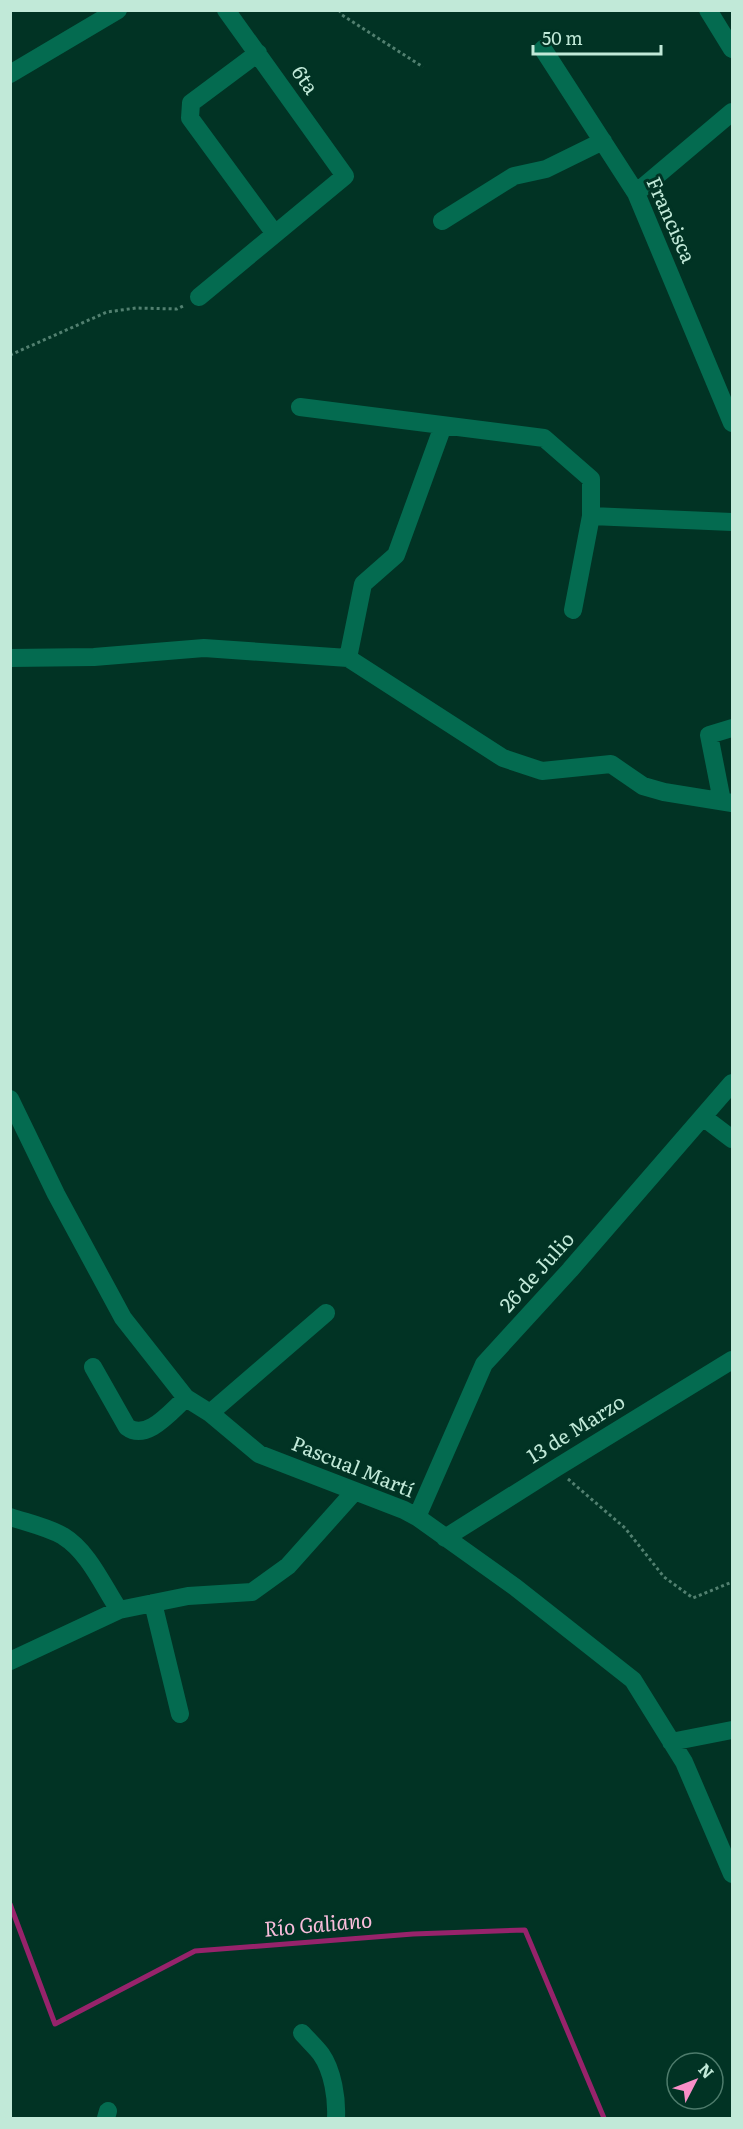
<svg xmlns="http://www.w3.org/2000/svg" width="743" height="2129" viewBox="0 0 743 2129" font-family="Literata,serif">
	<rect width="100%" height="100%" fill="#013324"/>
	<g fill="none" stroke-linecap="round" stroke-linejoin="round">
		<path stroke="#97236b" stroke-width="5" d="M10 1904 55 2024 195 1951 413 1934 525 1930 604 2118"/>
		<path stroke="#528070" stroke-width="3" stroke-dasharray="3 3" stroke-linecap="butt" d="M339 10 342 15 423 67
			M10 355 107 312 136 308 177 309 185 305
			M568 1479 625 1528 664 1577 693 1598 732 1582"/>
		<path stroke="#046b50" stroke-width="18" d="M708 10 732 49
			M543 49 636 193 732 423
			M258 53 191 103 190 118 275 234
			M10 74 118 10
			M636 193 732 112
			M442 221 514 176 546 169 603 141
			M199 297 345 176 226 10
			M300 407 544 438 591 479V516L573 610
			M591 516 732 522
			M10 658 94 657 204 648 348 658 503 758 542 771 611 764 643 786 664 792 732 803
			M348 658 363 584 396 555 443 426
			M722 801 709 735 732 728
			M10 1099 56 1194 123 1318 186 1398 210 1413 259 1454 404 1510 417 1517 515 1587 633 1680 684 1762 732 1874
			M703 1117 732 1139
			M93 1367 127 1427C147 1442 171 1411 186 1398
			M210 1413 326 1313
			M10 1517C28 1523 47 1527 63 1536 89 1552 103 1586 119 1610
			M417 1517 484 1364 570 1270 732 1083
			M445 1538 556 1468 732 1360
			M153 1603 180 1714
			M10 1661 119 1610 188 1596 252 1592 288 1566 355 1491
			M671 1742 732 1730
			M302 2033C308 2040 316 2047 321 2054 333 2071 337 2099 336 2118
			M106 2118 108 2111"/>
	</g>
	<g text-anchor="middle" stroke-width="6" stroke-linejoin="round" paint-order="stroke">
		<g font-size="20" fill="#c1e9d8" stroke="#013324">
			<text transform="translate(305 80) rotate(55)" y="7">6ta</text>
			<text transform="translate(671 220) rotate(66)" y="7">Francisca</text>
			<text transform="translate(537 1272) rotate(-48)" y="7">26 de Julio</text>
			<text transform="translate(576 1429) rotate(-32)" y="7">13 de Marzo</text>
			<text transform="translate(353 1467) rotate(22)" y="7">Pascual Martí</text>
		</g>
		<g font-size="21" font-style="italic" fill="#f9bddb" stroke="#013324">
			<text transform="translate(318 1925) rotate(-5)" y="7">Río Galiano</text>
		</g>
	</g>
	<rect width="743" height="2129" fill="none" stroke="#c1e9d8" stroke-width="24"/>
	<g transform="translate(695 2081) rotate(48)"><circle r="28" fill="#013324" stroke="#4e7c6c" stroke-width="1.5"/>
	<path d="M0-4.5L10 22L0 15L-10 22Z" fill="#f98fc8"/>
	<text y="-9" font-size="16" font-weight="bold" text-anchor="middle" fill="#c1e9d8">N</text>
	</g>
	<path d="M533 45v9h128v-9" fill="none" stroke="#c1e9d8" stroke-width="3"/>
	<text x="542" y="45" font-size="18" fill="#c1e9d8" stroke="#013324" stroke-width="4.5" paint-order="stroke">50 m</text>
</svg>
